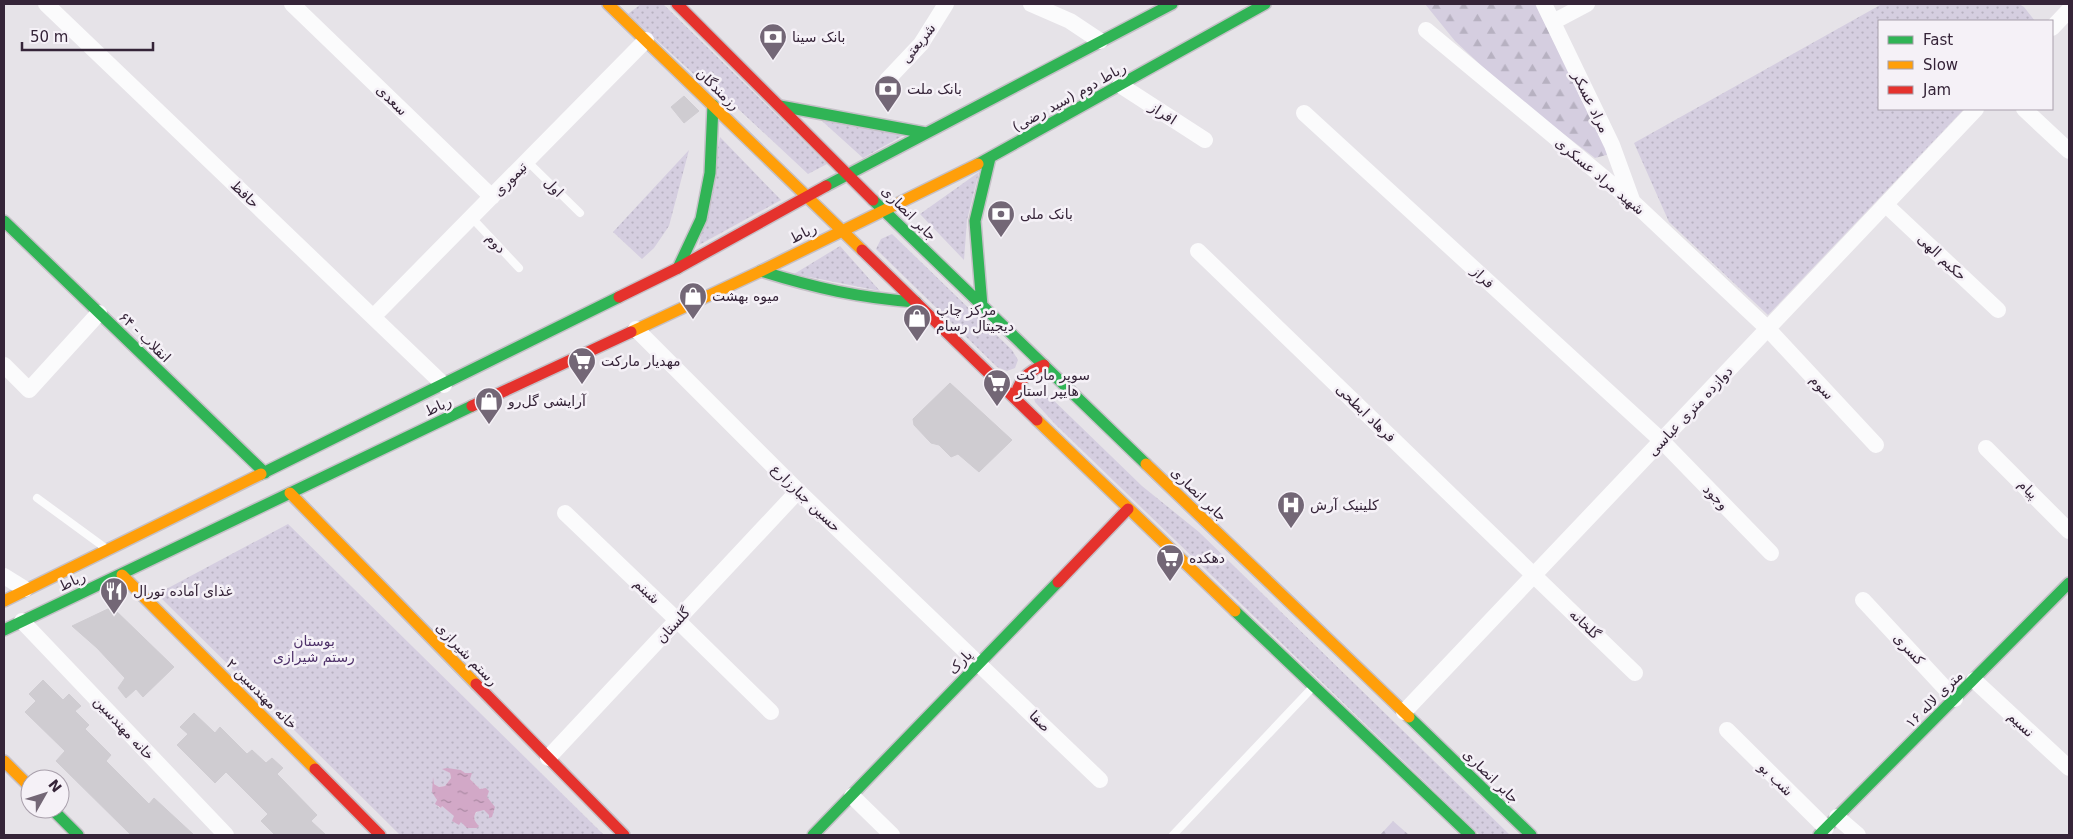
<svg xmlns="http://www.w3.org/2000/svg" width="2073" height="839" viewBox="0 0 2073 839" font-family="'DejaVu Sans',Cairo,sans-serif">
	<defs>
		<pattern id="grass-dots" width="8" height="8" patternUnits="userSpaceOnUse" patternTransform="scale(1.25)"><rect width="8" height="8" fill="#d5cee0"/><path d="M2 2h.1M6 6h.1" fill="none" stroke="#b7b1c1" stroke-width="1.8" stroke-linecap="round"/></pattern>
		<pattern id="forest-firs" width="22" height="20" patternUnits="userSpaceOnUse" patternTransform="scale(1.25)"><rect width="22" height="20" fill="#d5cee0"/><path d="M5 1l3.5 6h-7zM16 11l3.5 6h-7z" fill="#b7b1c1"/></pattern>
		<pattern id="water-ripples" width="26" height="14" patternUnits="userSpaceOnUse" patternTransform="scale(1.25)"><rect width="26" height="14" fill="#d2a8c7"/><path d="M2 4q2-2 4 0t4 0M15 11q2-2 4 0t4 0" fill="none" stroke="#ab89a3"/></pattern>
	</defs>
	<rect width="100%" height="100%" fill="#e6e3e8"/>
	<path fill="url(#grass-dots)" fill-rule="evenodd" d="M641 4H663L827 164 808 174 719 91 697 77 628 14Z
		M1882 4H2019L2024 7 2035 21H1879V109H1964L1768 315 1669 222 1634 143Z
		M822 121 904 135 863 158Z
		M720 137 781 200 699 245Z
		M689 150 669 226 654 248 642 259 613 232Z
		M979 172 967 220 964 260 920 214Z
		M892 234 1012 350 1018 360 1015 368 1007 371 997 367 876 249 881 239Z
		M840 246 880 291 794 274Z
		M1038 390 1046 393 1142 486 1199 532 1510 835H1480L1055 424 1035 402 1033 394Z
		M288 524 604 835H400L157 594ZM443 769 461 770 481 790 483 788 492 817 484 810C476 810 473 815 475 822L461 821 442 806 441 808 438 807 433 778 434 784 439 787 445 786 451 778 450 773Z"/>
	<path fill="url(#forest-firs)" d="M1425 4H1535L1610 154 1595 158 1515 97 1455 41Z
		M1393 821 1409 835H1380Z"/>
	<path fill="url(#water-ripples)" d="M447 768 461 770 465 773H472L470 779 480 789 486 788 489 791 487 797 495 807 492 817 489 818V815L484 810 476 812C473 818 474 821 479 826L477 828H467L461 822 459 825 452 821 454 816 442 806 441 808 435 804 437 800 432 792 433 777 434 784 439 787 445 786 451 778 450 773 442 769Z"/>
	<path fill="#cfccd1" stroke="#cfccd1" d="M684 96 699 111 684 123 671 107Z
		M950 383 1012 440 979 472 958 454 951 457 939 445 931 443 914 425 913 419Z
		M112 607 174 667 143 697 136 689 126 698 118 688 125 678 97 648 72 626Z
		M43 680 63 700 69 694 81 706 75 711 89 725 85 729 111 755 106 761 149 804 154 798 194 835H131L56 761 65 751 25 712 36 701 29 694Z
		M194 713 215 733 220 727 247 754 252 750 266 763 272 758 283 768 277 774 317 815 311 821 326 835H275L261 821 268 814 226 772 215 783 177 745 188 734 180 727Z"/>
	<g fill="none" stroke-linecap="round" stroke-linejoin="round">
		<g stroke="#c5c0c7" stroke-width="14">
			<path id="fast" d="M780 106 926 133
				M978 164 1265 4
				M826 186 1172 4
				M873 200 1146 464
				M4 221 265 473
				M678 268 701 219 710 173 713 105
				M761 271C815 288 860 298 916 302
				M982 306 975 221 990 158
				M261 474 619 297
				M1235 611 1470 835
				M4 630 472 406
				M1409 717 1531 835
				M52 809 78 835
				M813 835 1058 582
				M1819 835 2069 583"/>
		</g>
		<g stroke="#c5c0c7" stroke-width="14">
			<path id="slow" d="M608 4 862 250
				M631 332 761 271 978 164
				M1037 420 1235 611
				M1146 464 1409 717
				M290 493 476 684
				M122 575 315 769
				M4 601 261 474
				M4 761 30 787"/>
		</g>
		<g stroke="#c5c0c7" stroke-width="14">
			<path id="jam" d="M677 4 873 200
				M862 250 1037 420
				M619 297 678 268 826 186
				M1015 398C1019 380 1027 372 1044 365
				M472 406 631 332
				M1058 582 1128 509
				M476 684 624 835
				M315 769 380 835"/>
		</g>
		<path stroke="#fbfbfc" stroke-width="8" d="M527 161 580 213
			M472 218 519 268
			M37 498 104 547
			M1173 835 1312 688"/>
		<path stroke="#fbfbfc" stroke-width="16" d="M46 4 444 385
			M292 4 492 197
			M1031 4 1070 21 1100 41
			M1544 4 1612 145 1632 200
			M1553 22 1587 4
			M2052 28 2069 10
			M1426 30 1633 202 1768 329 1876 445
			M887 80 921 44 946 4
			M1120 85 1205 140
			M2024 109 2069 151
			M1304 113 1662 441 1771 553
			M1886 205 1998 310
			M1198 251 1635 673
			M373 317 646 40
			M636 329 798 491 1100 780
			M4 365 29 390 99 313
			M1986 448 2069 531
			M565 513 677 620 771 712
			M4 576 25 589
			M1863 600 1955 699
			M22 621 226 835
			M1974 680 2069 768
			M1404 712 1976 109
			M1727 730 1826 828
			M548 758 798 491
			M852 796 892 835
			M1837 817 1858 835"/>
		<use href="#fast" stroke="#30b455" stroke-width="11"/>
		<use href="#slow" stroke="#ff9f0a" stroke-width="11"/>
		<use href="#jam" stroke="#e5322d" stroke-width="11"/>
	</g>
	<defs>
		<g id="bank-pin" transform="scale(1.4375)"><path d="M0 17L-7.5 6A9.5 9.5 0 1 1 7.5 6Z" fill="#736776" stroke="#f5f1f7"/><path d="M-6-4H6V4H-6ZM0-2.3a2.3 2.3 0 1 0 0 4.6a2.3 2.3 0 1 0 0-4.6Z" fill="#fff"/></g>
		<g id="shop-pin" transform="scale(1.4375)"><path d="M0 17L-7.5 6A9.5 9.5 0 1 1 7.5 6Z" fill="#736776" stroke="#f5f1f7"/><path d="M-5-2.5h2.3a2.7 3.5 0 0 1 5.4 0H5L5.5 6h-11ZM-1.5-2.5h3a1.5 2.3 0 0 0-3 0Z" fill="#fff"/></g>
		<g id="supermarket-pin" transform="scale(1.4375)"><path d="M0 17L-7.5 6A9.5 9.5 0 1 1 7.5 6Z" fill="#736776" stroke="#f5f1f7"/><path d="M-6-5.5h2.5l.6 2H6L4.5 2H-2.5L-4.4-4H-6ZM-1.5 3.2a1.3 1.3 0 1 0 .1 0ZM3 3.2a1.3 1.3 0 1 0 .1 0Z" fill="#fff"/></g>
		<g id="hospital-pin" transform="scale(1.4375)"><path d="M0 17L-7.5 6A9.5 9.5 0 1 1 7.5 6Z" fill="#736776" stroke="#f5f1f7"/><path d="M-5-5h3v3.5h4V-5h3V5h-3V1.5h-4V5h-3Z" fill="#fff"/></g>
		<g id="restaurant-pin" transform="scale(1.4375)"><path d="M0 17L-7.5 6A9.5 9.5 0 1 1 7.5 6Z" fill="#736776" stroke="#f5f1f7"/><path d="M-5-6h1v4h1v-4h1v4h1v-4h1v5L-1.5 .5V6h-2V.5L-5-1ZM5-6V6H3V1.5H1.5Q1.5-4 5-6Z" fill="#fff"/></g>
	</defs>
	<g fill-rule="evenodd">
		<use href="#bank-pin" x="773" y="37"/>
		<use href="#bank-pin" x="888" y="89"/>
		<use href="#bank-pin" x="1001" y="214"/>
		<use href="#shop-pin" x="693" y="296"/>
		<use href="#shop-pin" x="917" y="318"/>
		<use href="#supermarket-pin" x="582" y="361"/>
		<use href="#supermarket-pin" x="997" y="383"/>
		<use href="#shop-pin" x="489" y="401"/>
		<use href="#hospital-pin" x="1291" y="505"/>
		<use href="#supermarket-pin" x="1170" y="558"/>
		<use href="#restaurant-pin" x="114" y="591"/>
	</g>
	<g text-anchor="middle" stroke-width="5" stroke-linejoin="round" paint-order="stroke">
		<g font-size="14" fill="#352438" stroke="#f5f1f7" text-anchor="start">
			<text x="792" y="42">بانک سینا</text>
			<text x="907" y="94">بانک ملت</text>
			<text x="1020" y="219">بانک ملی</text>
			<text x="712" y="301">میوه بهشت</text>
			<text x="936" y="315">مرکز چاپ<tspan x="936" dy="16">دیجیتال رسام</tspan></text>
			<text x="601" y="366">مهدیار مارکت</text>
			<text x="1016" y="380">سوپر مارکت<tspan x="1016" dy="16">هایپر استار</tspan></text>
			<text x="508" y="406">آرایشی گل‌رو</text>
			<text x="1310" y="510">کلینیک آرش</text>
			<text x="1189" y="563">دهکده</text>
			<text x="133" y="596">غذای آماده تورال</text>
		</g>
		<g font-size="14" fill="#352438" stroke="#f5f1f7">
			<text transform="translate(918 43) rotate(-52)" y="5">شریعتی</text>
			<text transform="translate(718 89) rotate(44)" y="5">رزمندگان</text>
			<text transform="translate(1069 97) rotate(-29)" y="5">رباط دوم (سید رضی)</text>
			<text transform="translate(392 100) rotate(44)" y="5">سعدی</text>
			<text transform="translate(1591 102) rotate(64)" y="5">مراد عسکر</text>
			<text transform="translate(1163 113) rotate(33)" y="5">افراز</text>
			<text transform="translate(1600 176) rotate(40)" y="5">شهید مراد عسکری</text>
			<text transform="translate(510 179) rotate(-46)" y="5">تیموری</text>
			<text transform="translate(554 187) rotate(45)" y="5">اول</text>
			<text transform="translate(245 194) rotate(44)" y="5">حافظ</text>
			<text transform="translate(909 213) rotate(45)" y="5">جابر انصاری</text>
			<text transform="translate(803 233) rotate(-27)" y="5">رباط</text>
			<text transform="translate(496 243) rotate(47)" y="5">دوم</text>
			<text transform="translate(1942 257) rotate(43)" y="5">حکیم الهی</text>
			<text transform="translate(1483 277) rotate(43)" y="5">فراز</text>
			<text transform="translate(145 337) rotate(44)" y="5">انقلاب - ۶۴</text>
			<text transform="translate(1822 387) rotate(47)" y="5">سوم</text>
			<text transform="translate(438 406) rotate(-25)" y="5">رباط</text>
			<text transform="translate(1690 411) rotate(-47)" y="5">دوازده متری عباسی</text>
			<text transform="translate(1366 413) rotate(44)" y="5">فرهاد ابطحی</text>
			<text transform="translate(2028 489) rotate(45)" y="5">پیام</text>
			<text transform="translate(1199 494) rotate(44)" y="5">جابر انصاری</text>
			<text transform="translate(1716 497) rotate(46)" y="5">وجود</text>
			<text transform="translate(806 498) rotate(44)" y="5">حسین جبارزارع</text>
			<text transform="translate(72 581) rotate(-25)" y="5">رباط</text>
			<text transform="translate(647 591) rotate(43)" y="5">شبنم</text>
			<text transform="translate(1585 624) rotate(44)" y="5">گلخانه</text>
			<text transform="translate(673 625) rotate(-47)" y="5">گلستان</text>
			<text transform="translate(1909 649) rotate(47)" y="5">کسری</text>
			<text transform="translate(467 654) rotate(46)" y="5">رستم شیرازی</text>
			<text transform="translate(960 662) rotate(-46)" y="5">پارک</text>
			<text transform="translate(262 694) rotate(45)" y="5">خانه مهندسین ۲</text>
			<text transform="translate(1934 699) rotate(-45)" y="5">۱۶ متری لاله</text>
			<text transform="translate(1040 721) rotate(44)" y="5">صفا</text>
			<text transform="translate(2021 724) rotate(43)" y="5">نسیم</text>
			<text transform="translate(124 728) rotate(47)" y="5">خانه مهندسین</text>
			<text transform="translate(1491 776) rotate(44)" y="5">جابر انصاری</text>
			<text transform="translate(1776 779) rotate(44)" y="5">شب بو</text>
		</g>
		<g font-size="14" fill="#4f326a" stroke="#f5f1f7">
			<text x="314" y="646">بوستان<tspan x="314" dy="16">رستم شیرازی</tspan></text>
		</g>
	</g>
	<rect width="2073" height="839" fill="none" stroke="#352438" stroke-width="10"/>
	<rect x="1878" y="20" width="175" height="90" fill="#f5f1f7" stroke="#a89fab"/>
	<rect x="1888" y="36" width="25" height="8" fill="#30b455" stroke="#a89fab"/>
	<text x="1923" y="45" font-size="15" fill="#352438">Fast</text>
	<rect x="1888" y="61" width="25" height="8" fill="#ff9f0a" stroke="#a89fab"/>
	<text x="1923" y="70" font-size="15" fill="#352438">Slow</text>
	<rect x="1888" y="86" width="25" height="8" fill="#e5322d" stroke="#a89fab"/>
	<text x="1923" y="95" font-size="15" fill="#352438">Jam</text>
	<g transform="translate(45 794) rotate(51)"><circle r="24" fill="#f5f1f7" stroke="#a89fab"/>
	<path d="M0-4L9 19L0 12L-9 19Z" fill="#736776"/>
	<text y="-8" font-size="14" font-weight="bold" text-anchor="middle" fill="#352438">N</text>
	</g>
	<path d="M22 42v8h131v-8" fill="none" stroke="#352438" stroke-width="2.5"/>
	<text x="30" y="42" font-size="15" fill="#352438" stroke="#f5f1f7" stroke-width="4" paint-order="stroke">50 m</text>
</svg>
